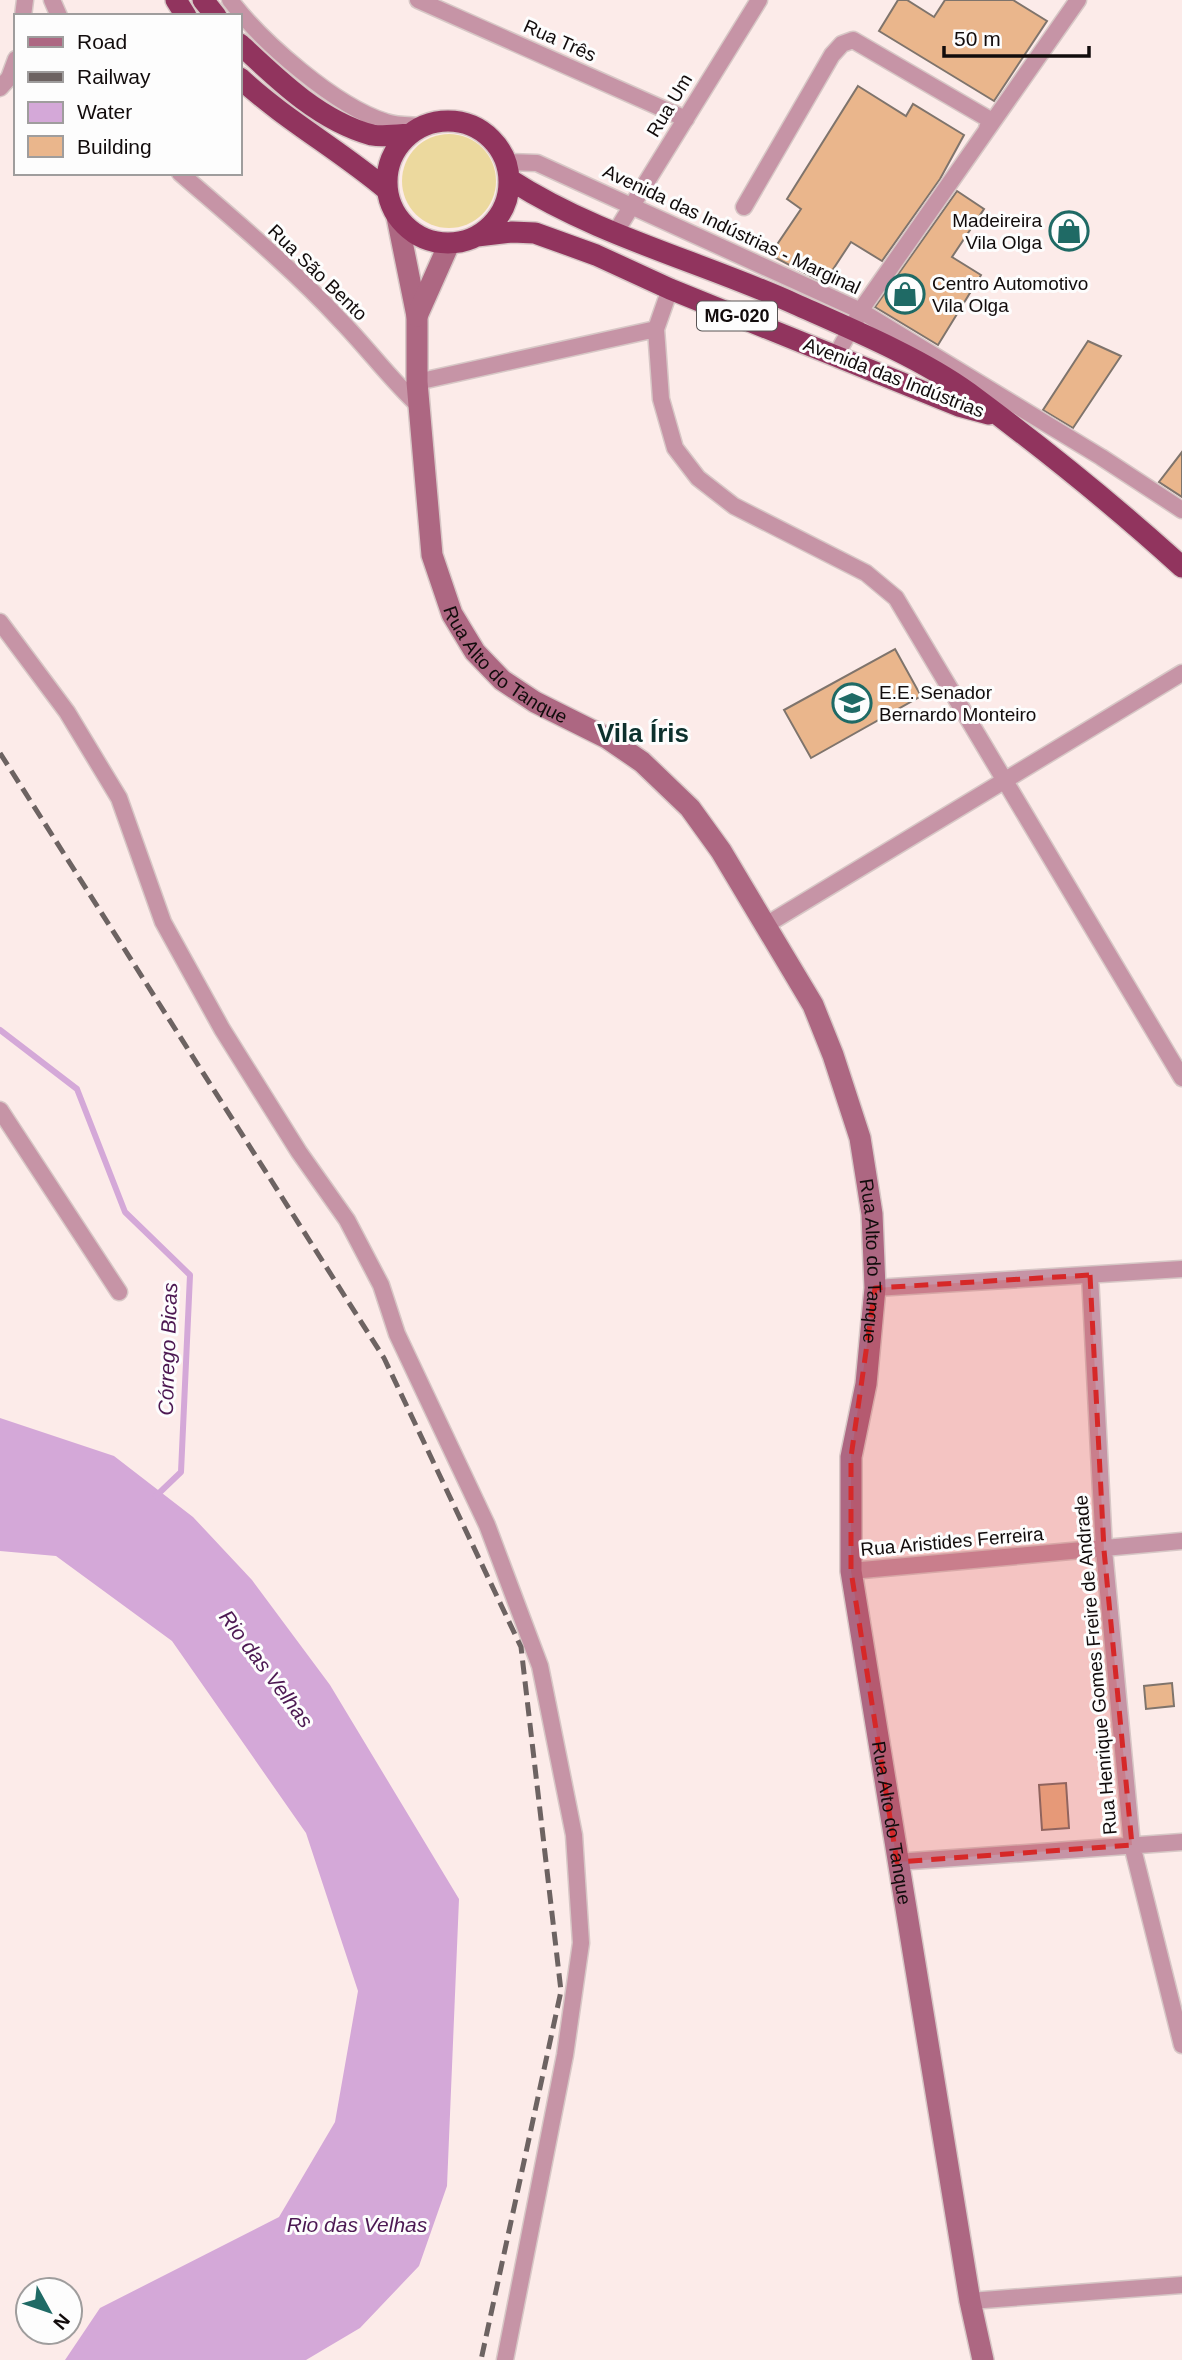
<svg xmlns="http://www.w3.org/2000/svg" width="1182" height="2360" viewBox="0 0 1182 2360" font-family="Arial,sans-serif">
	<rect width="100%" height="100%" fill="#fcebe9"/>
	<path fill="#ecd99e" d="M402 181a47 47 0 1 1 94 0a47 47 0 1 1-94 0Z"/>
	<path fill="#d4a8d8" d="M0 1418 114 1456 193 1517 252 1580 330 1685 459 1899 447 2186 419 2266 360 2328 306 2360H65L100 2308 279 2217 335 2122 358 1991 306 1833 172 1641 56 1556 0 1551Z"/>
	<g fill="none" stroke-linecap="round" stroke-linejoin="round">
		<path stroke="#d4a8d8" stroke-width="6" d="M0 1030 77 1089 125 1212 190 1275 181 1472 156 1496"/>
	</g>
	<path fill="#eab68c" stroke="#7f746c" stroke-width="2" d="M898 0H907L934 17 945 0H1013L1047 21 994 101 879 31Z
		M858 86 906 116 913 104 964 135 940 179 882 261 851 242 824 283 770 255 801 209 787 199Z
		M957 191 984 209 952 257 981 275 938 345 875 307Z
		M1088 341 1121 356 1073 428 1043 410Z
		M1182 452V497L1159 482Z
		M895 649 921 696 811 758 784 710Z
		M1172 1683 1174 1706 1146 1709 1144 1686Z
		M1066 1783 1069 1828 1042 1830 1039 1785Z"/>
	<g fill="none" stroke-linecap="round" stroke-linejoin="round">
		<g stroke="#d7c7c6" stroke-width="19">
			<path id="minor" d="M52 0 59 16
				M230 0C262 42 335 106 386 122 397 126 412 125 423 126
				M418 0 686 119
				M23 16 25 0
				M0 88 9 78 16 59
				M506 162 537 163 861 311 1101 457 1182 510
				M180 173C234 220 292 268 341 321 369 350 390 379 420 407
				M744 207 832 55 842 44 853 40 992 121 987 128
				M615 233 759 0
				M670 289 656 329 661 399 675 448 698 478 734 506 866 573 896 598 1182 1078
				M835 357 865 304 1078 0
				M417 382 656 329
				M0 622 67 712 119 798 163 922 222 1029 299 1152 347 1220 381 1285 397 1334 487 1525 540 1666 574 1835 581 1943 565 2055 505 2360
				M766 925 1182 673
				M0 1110 119 1292
				M1090 1275 1104 1550 1132 1845 1182 2045
				M875 1288 1182 1269
				M851 1571 1182 1541
				M897 1862 1182 1842
				M970 2301 1182 2285"/>
		</g>
		<g stroke="#d7c7c6" stroke-width="24">
			<g id="secondary">
				<path id="s1" d="M397 217 417 316V382L432 555 452 614 475 652 502 680 535 702 607 738 642 762 690 808 721 851 813 1005 833 1055 860 1138 872 1214 875 1288 866 1384 851 1457V1571L970 2301 983 2360"/>
				<path d="M417 316 449 244"/>
			</g>
		</g>
		<g stroke="#d7c7c6" stroke-width="24">
			<path id="trunk" d="M176 0 186 16
				M203 0 216 16
				M240 44C278 80 320 121 372 135 383 137 398 135 410 134
				M240 78C285 120 340 150 387 190
				M387 182a61 61 0 1 1 122 0a61 61 0 1 1-122 0Z
				M509 179C597 236 700 261 795 304 849 328 921 358 969 393 1043 448 1114 505 1182 567
				M477 236 512 232 535 233 596 255 670 289 959 406 989 414"/>
		</g>
		<use href="#minor" stroke="#c694a6" stroke-width="16"/>
		<use href="#secondary" stroke="#ad6782" stroke-width="21"/>
		<use href="#trunk" stroke="#91345e" stroke-width="21"/>
		<path stroke="#6d6362" stroke-width="5" stroke-dasharray="14 7" stroke-linecap="butt" d="M0 753 384 1358 521 1647 561 1991 481 2360"/>
	</g>
	<path fill="#d62828" fill-opacity="0.2" stroke="#d62828" stroke-width="5" stroke-dasharray="14 9" stroke-linejoin="round" d="M1090 1275 1104 1550 1132 1845 897 1862 851 1571V1457L875 1288Z"/>
	<defs>
		<g id="shop-ring" transform="scale(2.0125)"><circle r="9.5" fill="#fdfdfd" stroke="#1f6a65" stroke-width="1.5"/><path d="M-5-2.5h2.3a2.7 3.5 0 0 1 5.4 0H5L5.5 6h-11ZM-1.5-2.5h3a1.5 2.3 0 0 0-3 0Z" fill="#1f6a65"/></g>
		<g id="school-ring" transform="scale(2.0125)"><circle r="9.5" fill="#fdfdfd" stroke="#1f6a65" stroke-width="1.5"/><path d="M0-5L7-2L0 1L-7-2ZM-4 1L0 2.5L4 1V4Q0 6-4 4Z" fill="#1f6a65"/></g>
	</defs>
	<g fill-rule="evenodd">
		<use href="#shop-ring" x="1069" y="231"/>
		<use href="#shop-ring" x="905" y="294"/>
		<use href="#school-ring" x="852" y="703"/>
	</g>
	<g text-anchor="middle" stroke-width="6" stroke-linejoin="round" paint-order="stroke">
		<rect fill="#fdfdfd" stroke="#585454" stroke-width="2" x="697" y="301.5" width="80" height="29" rx="5"/>
		<g font-size="18" font-weight="bold" fill="#120c0c">
			<text x="737" y="322">MG-020</text>
		</g>
		<g font-size="19" fill="#120c0c" stroke="#fdfdfd">
			<text transform="translate(560 40) rotate(24)" y="7">Rua Três</text>
			<text transform="translate(669 105) rotate(-59)" y="7">Rua Um</text>
			<text transform="translate(732 229) rotate(25)" y="7">Avenida das Indústrias - Marginal</text>
			<text transform="translate(318 272) rotate(44)" y="7">Rua São Bento</text>
			<text transform="translate(894 377) rotate(21)" y="7">Avenida das Indústrias</text>
			<text dy="7" stroke="none"><textPath href="#s1" startOffset="478">Rua Alto do Tanque</textPath></text>
			<text dy="7" stroke="none"><textPath href="#s1" startOffset="1213">Rua Alto do Tanque</textPath></text>
			<text transform="translate(952 1541) rotate(-5)" y="7">Rua Aristides Ferreira</text>
			<text transform="translate(1095 1665) rotate(-95)" y="7">Rua Henrique Gomes Freire de Andrade</text>
			<text dy="7" stroke="none"><textPath href="#s1" startOffset="1780">Rua Alto do Tanque</textPath></text>
		</g>
		<g font-size="19" fill="#120c0c" stroke="#fdfdfd" text-anchor="start">
			<text x="1042" y="227" text-anchor="end">Madeireira<tspan x="1042" dy="22">Vila Olga</tspan></text>
			<text x="932" y="290">Centro Automotivo<tspan x="932" dy="22">Vila Olga</tspan></text>
			<text x="879" y="699">E.E. Senador<tspan x="879" dy="22">Bernardo Monteiro</tspan></text>
		</g>
		<g font-size="21" font-style="italic" fill="#4c1852" stroke="#fdfdfd">
			<text transform="translate(168 1349) rotate(-88)" y="7">Córrego Bicas</text>
			<text transform="translate(266 1669) rotate(53)" y="7">Rio das Velhas</text>
			<text x="357" y="2232">Rio das Velhas</text>
		</g>
		<g font-size="26" font-weight="bold" fill="#0d302d" stroke="#fdfdfd">
			<text x="643" y="742">Vila Íris</text>
		</g>
	</g>
	<rect x="14" y="14" width="228" height="161" fill="#fdfdfd" stroke="#9f9d9d" stroke-width="2"/>
	<rect x="28" y="37" width="35" height="10" fill="#ad6782" stroke="#9f9d9d" stroke-width="2"/>
	<text x="77" y="49" font-size="21" fill="#120c0c">Road</text>
	<rect x="28" y="72" width="35" height="10" fill="#6d6362" stroke="#9f9d9d" stroke-width="2"/>
	<text x="77" y="84" font-size="21" fill="#120c0c">Railway</text>
	<rect x="28" y="102" width="35" height="21" fill="#d4a8d8" stroke="#9f9d9d" stroke-width="2"/>
	<text x="77" y="119" font-size="21" fill="#120c0c">Water</text>
	<rect x="28" y="136" width="35" height="21" fill="#eab68c" stroke="#9f9d9d" stroke-width="2"/>
	<text x="77" y="154" font-size="21" fill="#120c0c">Building</text>
	<g transform="translate(49 2311) rotate(130)"><circle r="33" fill="#fdfdfd" stroke="#9f9d9d" stroke-width="2"/>
	<path d="M0-5L12 26L0 18L-12 26Z" fill="#1f6a65"/>
	<text y="-10" font-size="19" font-weight="bold" text-anchor="middle" fill="#120c0c">N</text>
	</g>
	<path d="M944 46v10h145v-10" fill="none" stroke="#120c0c" stroke-width="3.5"/>
	<text x="954" y="46" font-size="21" fill="#120c0c" stroke="#fdfdfd" stroke-width="5" paint-order="stroke">50 m</text>
</svg>
